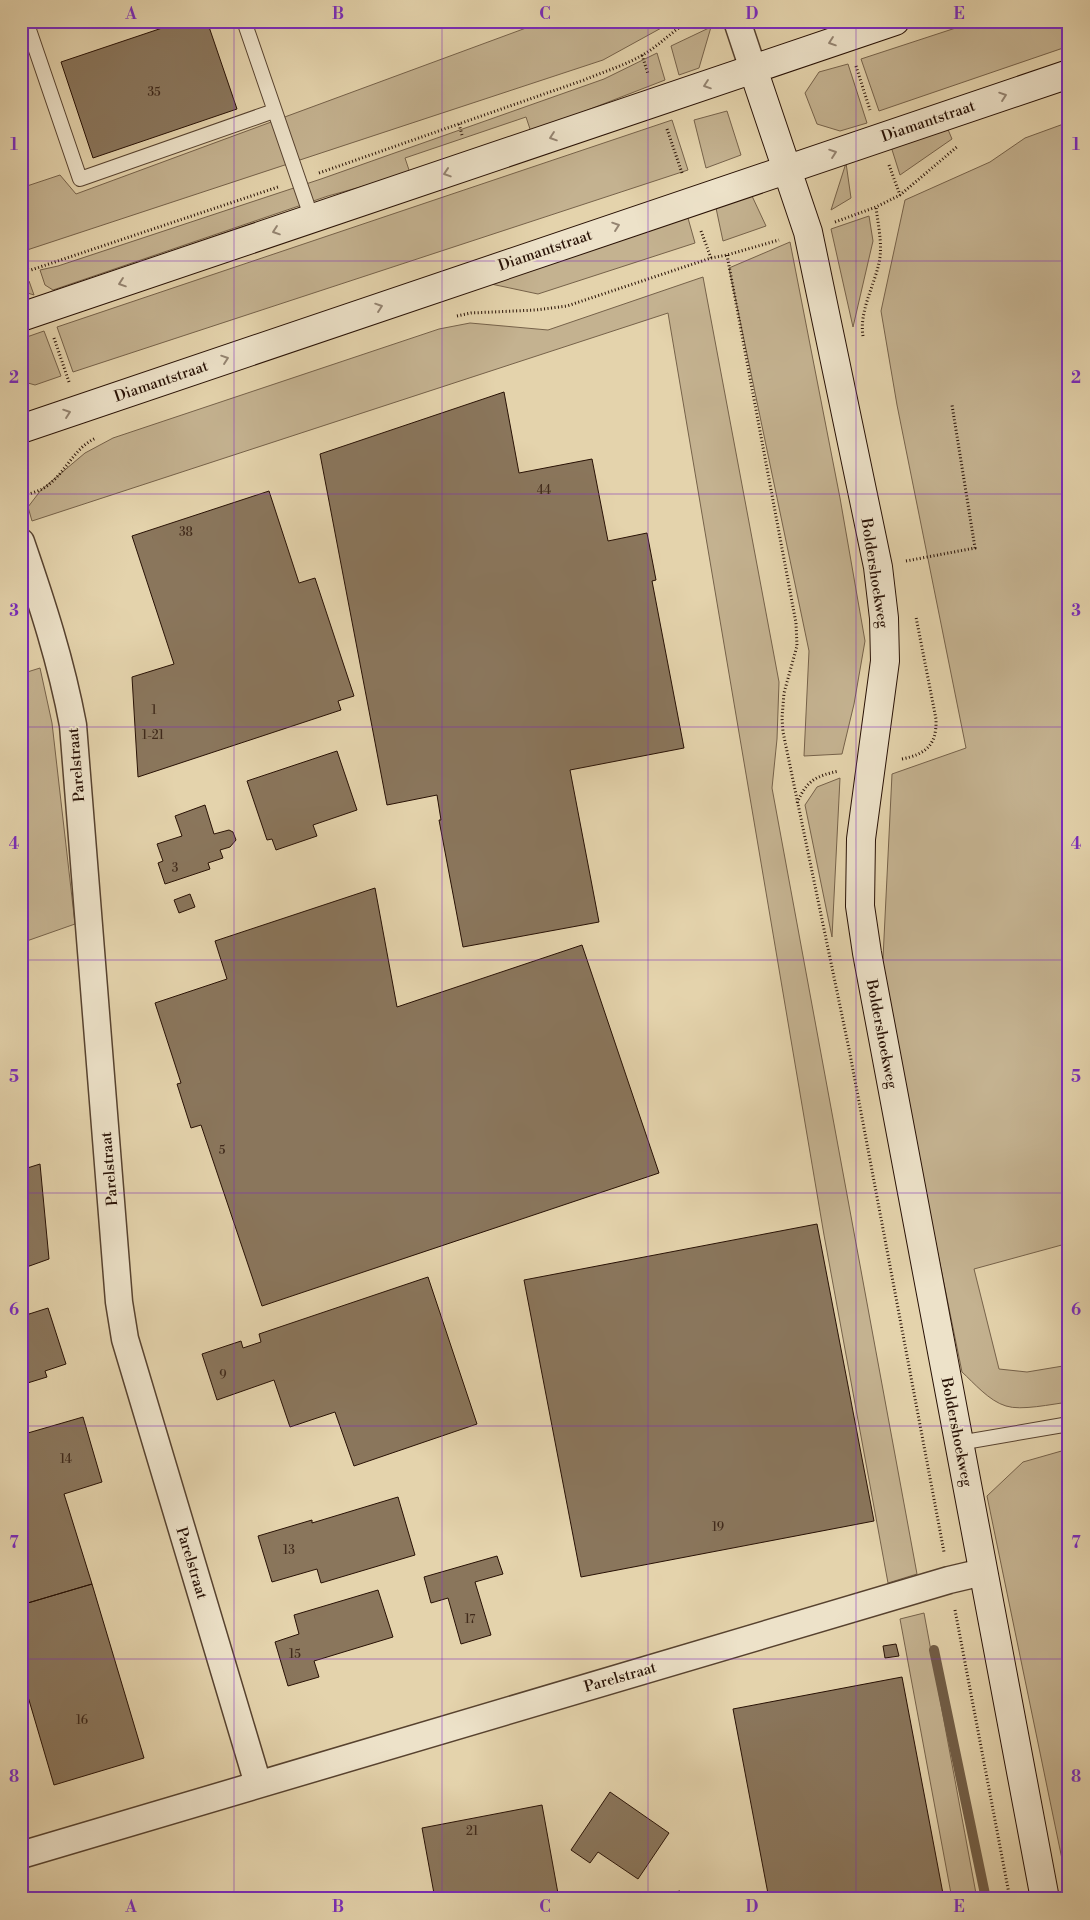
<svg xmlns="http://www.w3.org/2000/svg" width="1090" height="1920" viewBox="0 0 1090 1920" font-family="'Libre Bodoni',serif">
	<rect width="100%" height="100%" fill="#e4d3ac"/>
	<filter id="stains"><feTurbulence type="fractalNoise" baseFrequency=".004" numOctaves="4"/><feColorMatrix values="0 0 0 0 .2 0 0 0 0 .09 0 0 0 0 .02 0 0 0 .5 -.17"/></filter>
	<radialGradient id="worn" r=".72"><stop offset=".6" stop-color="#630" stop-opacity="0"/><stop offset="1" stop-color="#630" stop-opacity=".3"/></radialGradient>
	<path fill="#c4b290" stroke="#76624a" d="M545 21H674L603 60 21 252V188L60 175 76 194Z
		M977 21H1069V46L879 111 861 59Z
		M711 27 699 68 679 75 671 46Z
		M657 53 665 80 531 132 526 117 405 158 410 173 328 196 53 290 45 285 40 270 58 266 321 179 604 79Z
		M848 64 867 123 840 131 817 124 805 93 819 72Z
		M727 111 741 155 706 168 694 120Z
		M672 120 688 170 73 372 57 327Z
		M944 120 952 139 900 175 888 137Z
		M1069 122V1243L974 1269 999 1369 1027 1372 1069 1365V1402C1052 1404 1021 1411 1006 1406 989 1401 974 1383 962 1372L882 979 892 774 966 748 897 405 881 311 905 200 990 162 1025 138Z
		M846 163 851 198 831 210Z
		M752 196 766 226 723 241 716 208Z
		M686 211 695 243 538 294 477 281Z
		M869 216 873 241 853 327 831 229Z
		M790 242 840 498 865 641 854 704 842 754 804 756 809 651 729 268Z
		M21 274 29 281 34 295 21 291Z
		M703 277 779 682 777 739 772 788 917 1574 888 1583 824 1235 668 313 32 521 28 507 41 490 85 453 113 438 439 329 470 323 548 330Z
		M44 331 61 376 35 385 21 381V339Z
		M40 668 52 723 75 924 21 943V674Z
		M840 778 832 937 805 805 817 787Z
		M1065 1450 1069 1451V1893L987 1496 1023 1462Z
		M924 1613 977 1899H952L900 1619Z"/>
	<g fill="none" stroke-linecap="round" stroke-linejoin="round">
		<path stroke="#725e47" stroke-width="10" d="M934 1650 986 1899"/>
	</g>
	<path fill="#8a765c" stroke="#281105" d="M183 21H207L237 109 93 158 61 62Z
		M504 392 519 473 592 459 608 541 647 533 656 580 652 581 684 748 570 770 599 922 463 947 439 820H441L437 795 387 805 320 454Z
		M269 491 299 583 315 578 354 696 338 701 341 710 138 777 132 677 174 664 132 536Z
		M337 751 357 810 313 825 317 836 276 850 272 839 267 840 247 781Z
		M205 805 214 834 229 830 233 832 236 840 230 847 220 850 223 858 208 863 210 869 165 884 158 863 163 861 157 844 182 836 175 816Z
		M375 888 397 1007 582 945 659 1173 262 1306 201 1125 191 1128 177 1084 181 1083 155 1003 227 979 215 941Z
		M190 894 195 907 179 913 174 900Z
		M21 1056 25 1067 21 1075Z
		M40 1164 49 1259 21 1269V1170Z
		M817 1224 874 1521 581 1577 524 1280Z
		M428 1277 477 1424 354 1466 335 1412 290 1427 274 1380 217 1400 202 1354 241 1341 243 1348 261 1342 259 1334Z
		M21 1302 26 1315 48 1308 66 1364 45 1371 47 1377 21 1385Z
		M83 1417 102 1482 64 1494 92 1584 21 1605V1435Z
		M398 1497 415 1555 321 1583 317 1569 272 1582 258 1536 312 1520V1523Z
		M497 1556 503 1574 475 1582 491 1635 461 1644 448 1598 431 1603 424 1577Z
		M92 1584 144 1758 54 1785 21 1673V1605Z
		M378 1590 393 1637 314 1661 319 1677 288 1686 275 1642 299 1634 294 1615Z
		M896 1644 899 1656 885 1658 883 1646Z
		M902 1677 944 1899H769L733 1709Z
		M610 1792 669 1833 638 1879 598 1852 590 1863 571 1850Z
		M542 1805 559 1899H435L422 1828Z
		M680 1891 682 1899H637Z"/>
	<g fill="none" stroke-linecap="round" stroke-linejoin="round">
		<g stroke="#57422f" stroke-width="16">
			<path id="lane" d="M26 21 80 179 274 111
				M244 21 312 219
				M959 1443 1069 1424"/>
		</g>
		<g stroke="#57422f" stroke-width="29">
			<path id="street" d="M737 21 753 69
				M21 542C42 603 61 661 73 725L119 1302 125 1339 258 1784
				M21 1855 949 1580 983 1572"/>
		</g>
		<g stroke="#281105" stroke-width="30">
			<path id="secondary" d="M753 69 808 232 878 567 884 618 885 661 861 839 860 906 867 953 1045 1899
				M21 317 895 21
				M21 429 1069 74"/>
		</g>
		<path stroke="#281105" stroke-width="3" stroke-dasharray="1 2.5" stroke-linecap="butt" d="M642 55 648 74
			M856 66 870 110
			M459 124 462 135
			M667 129 682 173
			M889 165 900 195
			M319 173 584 80C603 72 623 66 641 56 659 46 672 31 689 21
			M835 222 876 207 900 195 958 146
			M701 231 711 258
			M727 255 796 623 797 646 784 693 782 718 783 732 850 1054 944 1552
			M21 269 31 270 278 187
			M457 316 471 313 536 310 567 306 711 258 727 255 779 240
			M863 336C859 312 874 286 879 263 883 245 878 225 876 207
			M54 338 69 382
			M21 497C28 494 37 492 44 488 65 475 73 448 96 438
			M906 561 975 548 952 405
			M902 759C926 754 937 745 936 719L916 617
			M797 803C807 780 816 776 839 771
			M955 1610 1010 1899"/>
		<use href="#lane" stroke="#ede2c9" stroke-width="14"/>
		<use href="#street" stroke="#ede2c9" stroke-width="26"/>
		<use href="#secondary" stroke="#ede2c9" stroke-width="28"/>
	</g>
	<defs><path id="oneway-chevron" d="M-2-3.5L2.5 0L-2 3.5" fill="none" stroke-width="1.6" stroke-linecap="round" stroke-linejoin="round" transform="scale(1.25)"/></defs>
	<g stroke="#948471">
		<use href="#oneway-chevron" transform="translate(832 42) rotate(161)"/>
		<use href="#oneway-chevron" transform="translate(707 85) rotate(161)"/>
		<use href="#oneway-chevron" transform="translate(1003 96) rotate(-19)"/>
		<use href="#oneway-chevron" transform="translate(553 137) rotate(161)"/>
		<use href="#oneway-chevron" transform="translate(833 153) rotate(-19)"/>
		<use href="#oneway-chevron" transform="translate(447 173) rotate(162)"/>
		<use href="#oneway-chevron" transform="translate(616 226) rotate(-19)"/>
		<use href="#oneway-chevron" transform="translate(276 231) rotate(161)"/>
		<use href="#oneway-chevron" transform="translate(122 283) rotate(161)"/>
		<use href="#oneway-chevron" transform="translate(379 307) rotate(-19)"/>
		<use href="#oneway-chevron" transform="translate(225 359) rotate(-19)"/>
		<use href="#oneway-chevron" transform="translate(67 413) rotate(-19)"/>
	</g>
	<path fill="none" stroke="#7b2cbf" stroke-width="1" stroke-opacity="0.55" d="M234 21V1899M442 21V1899M648 21V1899M856 21V1899M21 261H1069M21 494H1069M21 727H1069M21 960H1069M21 1193H1069M21 1426H1069M21 1659H1069"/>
	<g text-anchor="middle" stroke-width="4" stroke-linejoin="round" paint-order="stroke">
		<g font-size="12" fill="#402a1b">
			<text x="154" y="96">35</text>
			<text x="544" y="494">44</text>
			<text x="186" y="536">38</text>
			<text x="154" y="714">1</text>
			<text x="153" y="739">1-21</text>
			<text x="175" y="872">3</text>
			<text x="222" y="1154">5</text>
			<text x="223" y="1379">9</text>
			<text x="66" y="1463">14</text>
			<text x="718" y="1531">19</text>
			<text x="289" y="1554">13</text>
			<text x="470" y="1623">17</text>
			<text x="295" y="1658">15</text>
			<text x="82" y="1724">16</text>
			<text x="472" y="1835">21</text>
		</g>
		<g font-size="15" fill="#281105" stroke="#ede2c9">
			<text transform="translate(928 121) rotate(-19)" y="5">Diamantstraat</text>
			<text transform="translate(545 250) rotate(-19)" y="5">Diamantstraat</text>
			<text transform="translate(161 381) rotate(-19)" y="5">Diamantstraat</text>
			<text transform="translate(875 573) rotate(81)" y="5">Boldershoekweg</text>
			<text transform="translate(76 765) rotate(-95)" y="5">Parelstraat</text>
			<text transform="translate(882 1034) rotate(79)" y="5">Boldershoekweg</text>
			<text transform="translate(109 1169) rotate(-95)" y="5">Parelstraat</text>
			<text transform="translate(957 1432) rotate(79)" y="5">Boldershoekweg</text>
			<text transform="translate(192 1563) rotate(73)" y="5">Parelstraat</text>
			<text transform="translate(620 1677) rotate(-16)" y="5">Parelstraat</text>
		</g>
	</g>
	<rect width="1090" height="1920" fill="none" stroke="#e4d3ac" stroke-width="55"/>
	<rect x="28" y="28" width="1034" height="1864" fill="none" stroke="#7b2cbf" stroke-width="2"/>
	<g font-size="16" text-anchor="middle" font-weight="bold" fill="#7b2cbf">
		<text x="131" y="19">A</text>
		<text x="338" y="19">B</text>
		<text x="545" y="19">C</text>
		<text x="752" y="19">D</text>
		<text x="959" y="19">E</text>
		<text x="14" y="150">1</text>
		<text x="1076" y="150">1</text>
		<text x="14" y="383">2</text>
		<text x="1076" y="383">2</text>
		<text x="14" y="616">3</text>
		<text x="1076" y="616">3</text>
		<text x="14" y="849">4</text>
		<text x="1076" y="849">4</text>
		<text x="14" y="1082">5</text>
		<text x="1076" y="1082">5</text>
		<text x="14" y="1315">6</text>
		<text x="1076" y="1315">6</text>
		<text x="14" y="1548">7</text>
		<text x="1076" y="1548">7</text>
		<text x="14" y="1782">8</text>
		<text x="1076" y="1782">8</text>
		<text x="131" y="1912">A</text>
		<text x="338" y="1912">B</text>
		<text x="545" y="1912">C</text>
		<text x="752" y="1912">D</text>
		<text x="959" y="1912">E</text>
	</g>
	<rect width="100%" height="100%" filter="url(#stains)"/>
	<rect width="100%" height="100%" fill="url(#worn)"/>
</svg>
